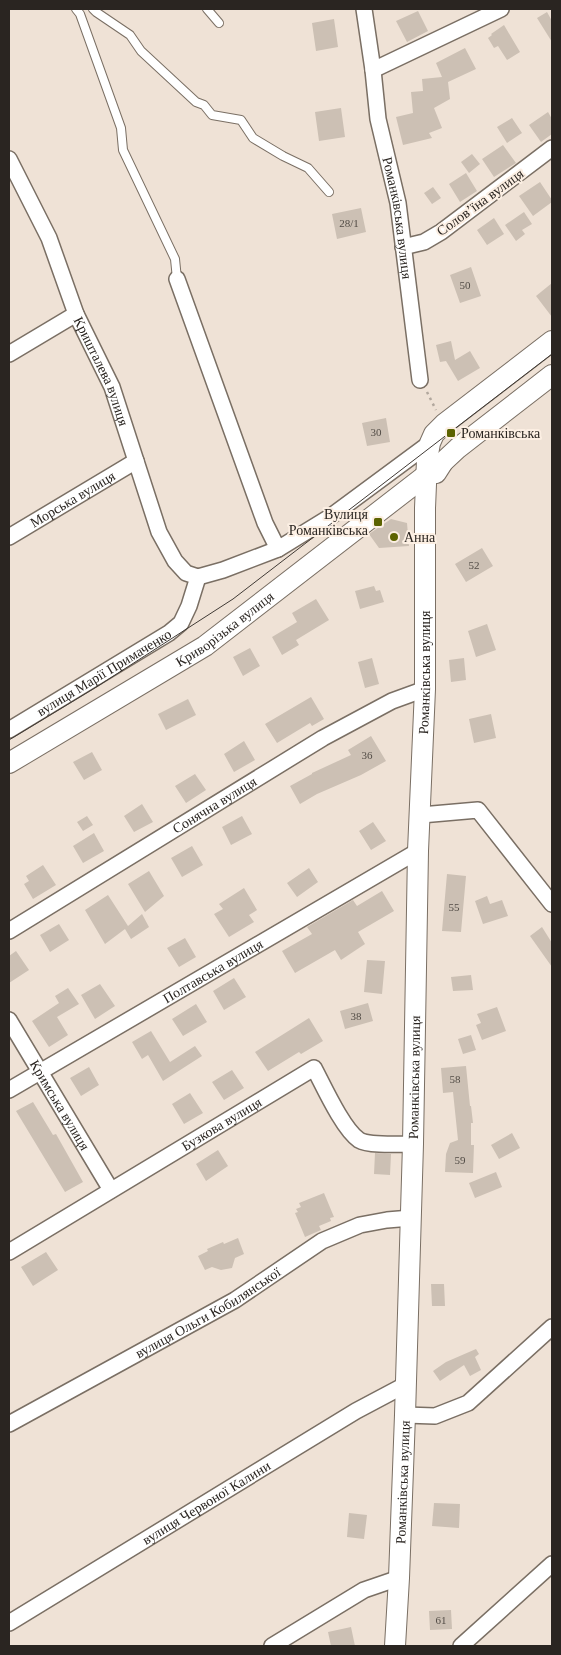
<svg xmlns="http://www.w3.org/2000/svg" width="561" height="1655" viewBox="0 0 561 1655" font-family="'Times New Roman',serif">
	<rect width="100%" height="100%" fill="#efe2d6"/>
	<path fill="#ccc0b4" d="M418 11 428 31 407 42 396 21Z
		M547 12 552 21V42L537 18Z
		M334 19 338 47 316 51 312 23Z
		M504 25 520 52 507 60 498 46 494 48 488 38 492 35 491 34Z
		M465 48 476 69 448 82 450 99 434 108 442 128 429 133 432 138 403 145 396 117 413 113 411 92 423 91 422 79 442 77 436 63Z
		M341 108 345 137 319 141 315 112Z
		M548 112 552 119V134L541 142 529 125Z
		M512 118 522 133 507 143 497 127Z
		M503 145 516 163 494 177 482 159Z
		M472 154 480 164 469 173 461 162Z
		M466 173 477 191 460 202 449 184Z
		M540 182 552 200V202L533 216 519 196Z
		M433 187 441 198 432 204 424 193Z
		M361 208 366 232 337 239 332 214Z
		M524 212 532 224 522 230 525 234 516 241 505 225Z
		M494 218 504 234 487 245 477 230Z
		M471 267 481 296 460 303 450 275Z
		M552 283V317L536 296Z
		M451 341 455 360 470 351 480 368 458 381 446 361 440 362 436 345Z
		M386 418 390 442 367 446 362 423Z
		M391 519 407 523 409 546 379 548 369 534Z
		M482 548 493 566 466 582 455 564Z
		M374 586 376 591 380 590 384 602 360 609 355 591Z
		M316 599 329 620 296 640 299 645 282 655 272 637 297 622 292 613Z
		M487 624 496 650 476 657 468 631Z
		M250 648 260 666 243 676 233 657Z
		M372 658 379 684 365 688 358 662Z
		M464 658 466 680 451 682 449 660Z
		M311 697 324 719 312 726 310 723 277 743 265 724Z
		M188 699 196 715 166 730 158 714Z
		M491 714 496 738 474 743 469 719Z
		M371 736 386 761 361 775 317 794 300 804 290 786 312 774V773L351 755 348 750Z
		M244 741 255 760 234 772 224 754Z
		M92 752 102 770 84 780 73 762Z
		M195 774 206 790 186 803 175 786Z
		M142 804 153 822 134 832 124 816Z
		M87 816 93 825 83 831 77 822Z
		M242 816 252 834 231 845 222 827Z
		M373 822 386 841 371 850 359 831Z
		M94 833 104 851 83 863 73 846Z
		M192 846 203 865 182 877 171 858Z
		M43 865 56 885 33 899 24 884 29 881 26 876Z
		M309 868 318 882 297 897 287 883Z
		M149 871 164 896 145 912 128 884Z
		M447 874 466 876 461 932 442 931Z
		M244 888 257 910 249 915 254 922 229 937 214 914 223 909 219 904Z
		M382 891 394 911 358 932 365 944 341 960 335 950 295 973 282 951 312 934 307 927 353 900 357 906Z
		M108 895 128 926 142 914 149 927 131 939 125 929 105 944 85 910Z
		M487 896 490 904 502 900 508 916 483 924 475 901Z
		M59 924 69 940 50 952 40 935Z
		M542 927 552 943V967L530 936Z
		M185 938 196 957 179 967 167 948Z
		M16 951 29 970 9 983V956Z
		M367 960 385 961 382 994 364 992Z
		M471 975 473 990 453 991 451 977Z
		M234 978 246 997 224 1010 213 991Z
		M100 984 115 1006 95 1019 81 995Z
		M68 988 79 1004 57 1017 68 1035 49 1047 32 1021 59 1003 55 996Z
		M368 1003 373 1021 345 1029 340 1011Z
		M196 1004 207 1022 183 1036 172 1019Z
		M497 1007 506 1031 482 1040 476 1025 481 1023 477 1014Z
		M309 1018 323 1041 301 1054 299 1052 268 1071 255 1052Z
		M151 1031 170 1062 195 1046 202 1056 163 1081 148 1055 142 1059 132 1042Z
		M471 1035 476 1050 463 1054 458 1039Z
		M466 1066 470 1106H471L473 1123H471V1145H474L473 1173 445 1172 446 1154 450 1143 458 1140 453 1092 443 1093 441 1068Z
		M89 1067 99 1085 81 1096 70 1078Z
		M232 1070 244 1088 224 1100 212 1082Z
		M190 1093 203 1113 184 1124 172 1104Z
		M33 1102 53 1135 56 1134 83 1182 65 1192 16 1111Z
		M512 1133 520 1148 499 1159 491 1145Z
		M218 1150 228 1166 206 1181 196 1164Z
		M375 1153 391 1154 390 1175 374 1174Z
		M496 1172 502 1187 475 1198 469 1183Z
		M324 1193 334 1217 330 1218 331 1221 319 1226 321 1230 305 1237 295 1213 298 1212 296 1209 301 1207 299 1203Z
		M238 1238 244 1254 235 1258 232 1268 221 1270 212 1267 205 1270 198 1256 208 1251 207 1249 223 1242 224 1244Z
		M46 1252 58 1270 33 1286 21 1267Z
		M431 1284H444L445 1306H432Z
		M476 1349 479 1354 475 1357 481 1370 470 1376 464 1365 440 1381 433 1371 446 1362Z
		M434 1503 460 1504 459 1528 432 1526Z
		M349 1513 367 1515 364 1539 347 1537Z
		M451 1610 452 1629 430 1630 429 1611Z
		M351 1627 355 1646H331L328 1632Z"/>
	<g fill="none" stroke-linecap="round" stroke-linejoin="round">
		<g stroke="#7a6f64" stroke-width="10">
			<path id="lane" d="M76 9 80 14 121 128 123 150 175 259 177 279
				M93 9 96 12 130 35 141 51 196 102 204 105 212 115 241 120 253 138 283 156 308 168 329 192
				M207 9 219 23"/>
		</g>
		<g stroke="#7a6f64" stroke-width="18">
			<g id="street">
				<path id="s1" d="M364 9 373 70 378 119 398 203 420 380"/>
				<path d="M373 70 501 9"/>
				<path id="s2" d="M9 159 49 238 76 314 112 387 159 532 175 561 186 573 198 577"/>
				<path d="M403 247 424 242 441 232 552 148"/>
				<path d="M177 279 265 523 278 549"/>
				<path d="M9 354 76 314"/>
				<path id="s3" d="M9 537 136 461"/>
				<path d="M198 577 223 570 278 549 330 517 430 443"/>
				<path id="s4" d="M9 730 169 633 181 623 189 606 198 577"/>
				<path d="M421 815 478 810 552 904"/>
				<path id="s5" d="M9 931 323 738 392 701 425 689"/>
				<path id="s6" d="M9 1020 111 1190"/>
				<path id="s7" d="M9 1090 418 851"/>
				<path id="s8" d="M9 1252 314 1068C324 1087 343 1129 359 1140 369 1146 400 1144 413 1144"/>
				<path d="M405 1415 435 1416 468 1403 552 1327"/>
				<path id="s9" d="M9 1424 235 1300 322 1241 360 1225 387 1220 411 1218"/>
				<path id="s10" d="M9 1623 356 1411 405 1385"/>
				<path d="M272 1646 364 1590 399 1578"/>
				<path d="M461 1646 552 1564"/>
			</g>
		</g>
		<g stroke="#7a6f64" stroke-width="22">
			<g id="secondary">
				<path d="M436 473 443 462 458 448 552 375"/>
				<path id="s11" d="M9 763 205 646 443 462"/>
				<path id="s12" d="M395 1646 399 1578 405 1415 413 1144 418 851 425 689V508L427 460 430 443 434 434 444 424 552 341"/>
			</g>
		</g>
		<path stroke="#b1a79d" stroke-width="2.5" stroke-dasharray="2.5 4" stroke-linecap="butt" d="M427 392 436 410"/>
		<use href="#lane" stroke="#fff" stroke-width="8"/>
		<use href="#street" stroke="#fff" stroke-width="15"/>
		<use href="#secondary" stroke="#fff" stroke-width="20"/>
		<path stroke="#403a35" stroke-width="1" d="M9 740 98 686 233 599 552 354"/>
	</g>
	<g fill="#5c6301" stroke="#fcefe3" stroke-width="2">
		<rect x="446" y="428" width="10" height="10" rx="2.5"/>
		<rect x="373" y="517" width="10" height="10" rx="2.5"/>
		<circle cx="394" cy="537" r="5"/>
	</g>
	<g text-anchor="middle" stroke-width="4" stroke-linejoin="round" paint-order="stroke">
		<g font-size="11" fill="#524c46">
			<text x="349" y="227">28/1</text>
			<text x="465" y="289">50</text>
			<text x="376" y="436">30</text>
			<text x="474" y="569">52</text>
			<text x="367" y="759">36</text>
			<text x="454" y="911">55</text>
			<text x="356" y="1020">38</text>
			<text x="455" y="1083">58</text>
			<text x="460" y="1164">59</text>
			<text x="441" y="1624">61</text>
		</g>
		<g font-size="14" fill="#2a2521" stroke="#fcefe3">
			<text transform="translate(480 202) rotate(-36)" y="5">Соловʼїна вулиця</text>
			<text dy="5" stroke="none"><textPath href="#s1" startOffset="212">Романківська вулиця</textPath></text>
			<text dy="5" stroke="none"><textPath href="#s2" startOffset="232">Кришталева вулиця</textPath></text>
			<text dy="5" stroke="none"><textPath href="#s3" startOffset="74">Морська вулиця</textPath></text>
			<text dy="5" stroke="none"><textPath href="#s11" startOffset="254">Криворізька вулиця</textPath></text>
			<text dy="5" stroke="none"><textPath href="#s4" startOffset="111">вулиця Марії Примаченко</textPath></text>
			<text dy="5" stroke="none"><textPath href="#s12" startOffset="974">Романківська вулиця</textPath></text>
			<text dy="5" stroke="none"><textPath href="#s5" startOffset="241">Сонячна вулиця</textPath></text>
			<text dy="5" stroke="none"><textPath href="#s7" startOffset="236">Полтавська вулиця</textPath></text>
			<text dy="5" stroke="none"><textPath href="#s12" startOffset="569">Романківська вулиця</textPath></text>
			<text dy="5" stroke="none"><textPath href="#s6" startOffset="99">Кримська вулиця</textPath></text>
			<text dy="5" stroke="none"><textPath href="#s8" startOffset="248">Бузкова вулиця</textPath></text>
			<text dy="5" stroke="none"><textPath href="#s9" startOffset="228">вулиця Ольги Кобилянської</textPath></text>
			<text dy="5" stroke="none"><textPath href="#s12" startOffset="164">Романківська вулиця</textPath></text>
			<text dy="5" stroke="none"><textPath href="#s10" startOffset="231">вулиця Червоної Калини</textPath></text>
		</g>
		<g font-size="14" fill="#2a2521" stroke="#fcefe3" text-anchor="start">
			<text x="461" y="438">Романківська</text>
			<text x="368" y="519" text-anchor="end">Вулиця<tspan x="368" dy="16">Романківська</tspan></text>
			<text x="404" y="542">Анна</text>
		</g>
	</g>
	<rect width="561" height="1655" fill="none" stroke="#2a2521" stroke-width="20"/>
</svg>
